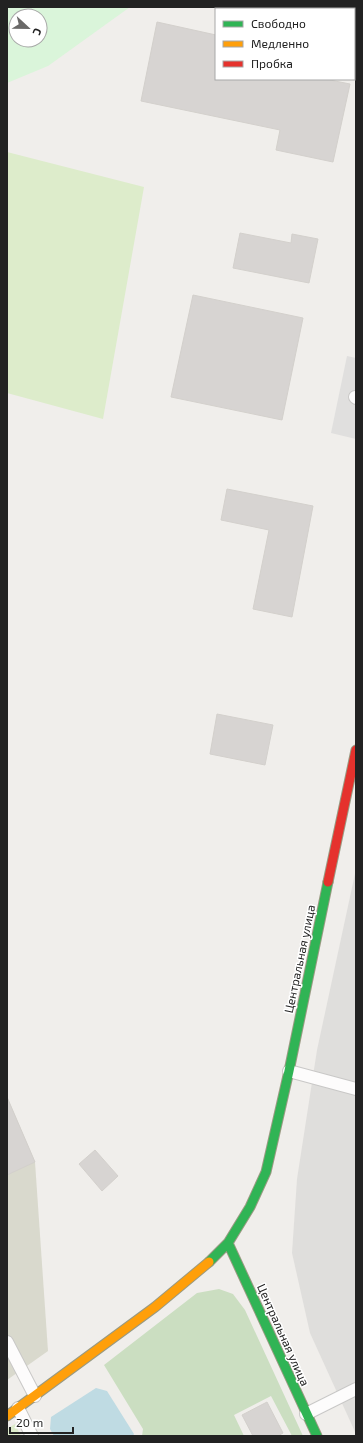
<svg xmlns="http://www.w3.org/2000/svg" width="363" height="1443" viewBox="0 0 363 1443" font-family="'Exo 2',sans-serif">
	<rect width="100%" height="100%" fill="#f0eeeb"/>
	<path fill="#dfdedc" d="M356 869V1434L310 1333 292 1253 297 1179 317 1050Z"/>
	<path fill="#d9d9cd" d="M7 1097 35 1162 48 1351 7 1380Z"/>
	<path fill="#ddeccb" d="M7 152 144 187 103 419 7 393Z
		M15 1424 21 1436H7V1429Z"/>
	<path fill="#cbdec1" d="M219 1289 233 1294 245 1310 303 1436H292L271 1396 234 1415 244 1436H142L143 1429 104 1365 197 1293Z"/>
	<path fill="#daf5da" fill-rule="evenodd" d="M7 7H130L48 66 7 83ZM16 16H40V40H16Z"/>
	<path fill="#e0dfde" d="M347 356 356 358V439L331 433Z"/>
	<path fill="#bfdbe3" d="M96 1388 107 1391 134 1434 133 1436H54L50 1429 51 1417Z"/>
	<path fill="#d7d4d2" stroke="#d3d0cc" d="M157 22 216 35V79H330V80L350 84 333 162 276 150 280 130 141 101Z
		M240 233 291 243 292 234 318 239 309 283 233 268Z
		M193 295 303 318 282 420 171 397Z
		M227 489 313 506 292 617 253 609 269 530 221 520Z
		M217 714 273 725 265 765 210 754Z
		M7 1097 35 1162 7 1175Z
		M95 1150 118 1176 102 1191 79 1164Z
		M267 1402 283 1433 278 1436H253L242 1415Z"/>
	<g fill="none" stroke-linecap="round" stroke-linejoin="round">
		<g stroke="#c9c8c7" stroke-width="14">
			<path id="lane" d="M263 7 275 9
				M354 20 356 19
				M355 397 356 398
				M289 1071 356 1089
				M7 1342 35 1396
				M18 1408 32 1436
				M306 1414 356 1389"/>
		</g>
		<g stroke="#999a82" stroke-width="11">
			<path id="fast" d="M228 1243 317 1436
				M209 1262 228 1243 250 1207 266 1172 289 1071 328 882"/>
		</g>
		<g stroke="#999a82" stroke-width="11">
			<path id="slow" d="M7 1416 155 1307 209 1262"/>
		</g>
		<g stroke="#999a82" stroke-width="11">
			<path id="jam" d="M328 882 356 750"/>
		</g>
		<use href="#lane" stroke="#fdfcfc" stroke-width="12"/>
		<use href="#fast" stroke="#30b455" stroke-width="9"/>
		<use href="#slow" stroke="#ff9f0a" stroke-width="9"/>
		<use href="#jam" stroke="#e5322d" stroke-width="9"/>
	</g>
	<g text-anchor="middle" stroke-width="3" stroke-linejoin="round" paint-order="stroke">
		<g font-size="12" fill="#222" stroke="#fff">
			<text transform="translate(300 959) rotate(-78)" y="4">Центральная улица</text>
			<text transform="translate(283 1335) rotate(66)" y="4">Центральная улица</text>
		</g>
	</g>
	<rect width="363" height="1443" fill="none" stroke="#222222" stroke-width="16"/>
	<rect x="215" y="8" width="140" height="72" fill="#ffffff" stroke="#a7a7a7"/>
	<rect x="223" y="21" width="20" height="6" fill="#30b455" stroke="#a7a7a7"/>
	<text x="251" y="28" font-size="12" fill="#222222">Свободно</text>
	<rect x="223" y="41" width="20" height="6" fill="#ff9f0a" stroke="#a7a7a7"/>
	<text x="251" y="48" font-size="12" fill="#222222">Медленно</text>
	<rect x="223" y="61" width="20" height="6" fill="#e5322d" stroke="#a7a7a7"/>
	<text x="251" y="68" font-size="12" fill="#222222">Пробка</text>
	<g transform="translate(28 28) rotate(112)"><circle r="19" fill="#ffffff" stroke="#a7a7a7"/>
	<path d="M0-3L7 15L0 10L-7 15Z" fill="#6a6968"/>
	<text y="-6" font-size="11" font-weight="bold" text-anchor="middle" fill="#222222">С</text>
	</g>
	<path d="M10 1427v6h63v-6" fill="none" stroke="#222222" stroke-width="2"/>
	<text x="16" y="1427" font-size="12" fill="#222222" stroke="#ffffff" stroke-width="3" paint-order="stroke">20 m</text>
</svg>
